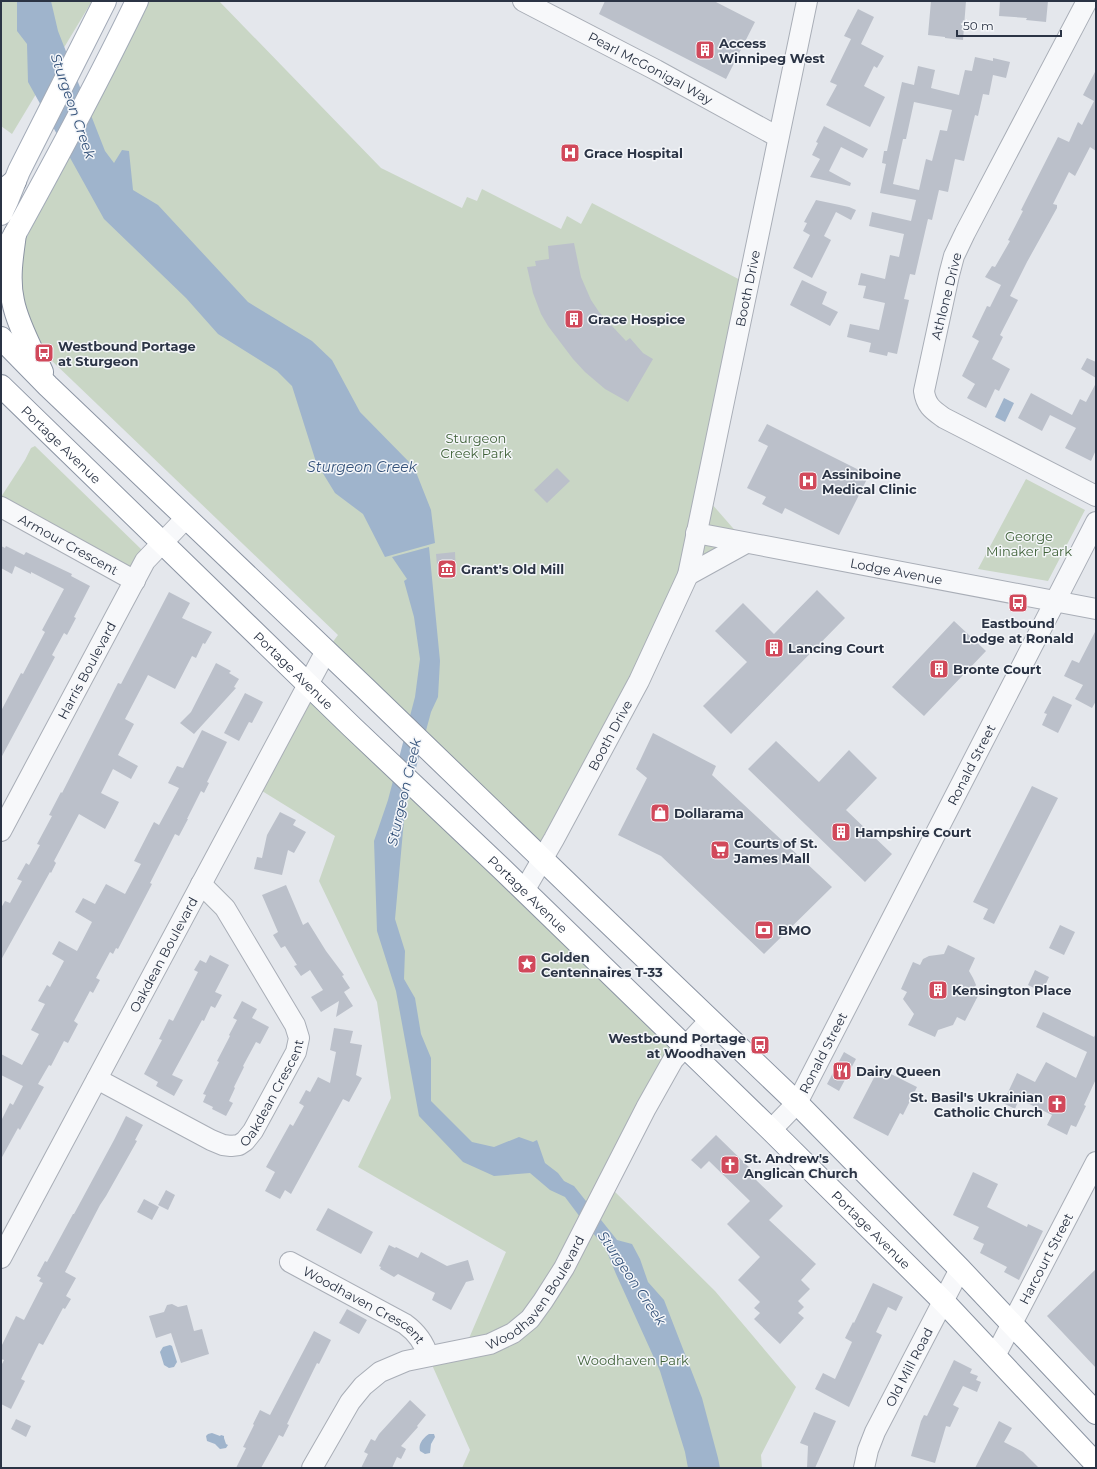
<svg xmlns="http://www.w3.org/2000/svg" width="1097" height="1469" viewBox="0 0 1097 1469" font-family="Montserrat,sans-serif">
	<rect width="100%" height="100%" fill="#e4e7ec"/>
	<path fill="#c9d6c5" d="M1 1H92L12 134 1 126Z
		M137 1H219L381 168 462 208 467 197 477 201 482 189 561 229 567 216 581 224 592 203 748 284 704 495 746 543 688 575 542 860 326 651 338 635 50 359 36 339 23 311 18 264 26 239Z
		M35 446 142 550 140 556 130 568 1 497 25 460 31 448Z
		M1026 479 1085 510 1048 581 978 569Z
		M309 685 685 1047 607 1184 715 1291 796 1387 761 1455 762 1468H462L470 1450 428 1356 464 1350 506 1252 358 1167 391 1098 377 1002 319 881 335 836 254 786Z"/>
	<path fill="#9fb4cc" d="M17 1H51L58 31 105 151 114 163 122 150 129 151 133 190 158 205 248 302 312 341 332 360 360 412 414 467 431 510 435 543 385 557 363 514 335 493 316 462 292 386 277 371 218 334 186 298 104 219 28 82 27 44 17 31Z
		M1004 398 1014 403 1005 422 995 417Z
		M429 547 440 661 438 697 431 712 405 809 395 919 405 951 404 979 415 998 421 1034 431 1058V1101L472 1142 494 1147 519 1137 533 1142 537 1140 545 1163 558 1173 564 1181 574 1186 617 1240 632 1244 640 1259 648 1282 664 1300 702 1398 718 1458 720 1468H688L685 1452 660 1371 616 1274 605 1247 586 1225 565 1197 550 1190 530 1173 494 1176 463 1162 419 1116 396 991 377 931 374 841 388 800 415 697 420 659 414 617 404 581 407 579 392 557Z
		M170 1345 172 1346 177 1362 174 1367 169 1368 164 1365 160 1352 163 1347Z
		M212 1433 220 1436 221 1435 224 1436V1438L226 1444 228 1445 226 1448 220 1449 215 1444 207 1441 206 1436 208 1434Z
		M429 1434H434L435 1437 431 1444 430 1453 425 1454 420 1451C418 1444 423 1438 429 1434Z"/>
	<path fill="#bbc0ca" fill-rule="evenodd" d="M605 1H714L755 22 726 79 599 14Z
		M931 1H966L963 40 945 38V37L928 35Z
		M1000 1H1048L1046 22 1026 20 1027 18 999 16Z
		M858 9 874 17 861 44 884 56 877 68 874 66 864 86 885 97 870 127 826 105 837 85 830 82 851 39 844 36Z
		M975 57 993 61V58L1010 62 1006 78 993 75 989 95 983 94 978 116 975 115 964 161 955 159 948 192 939 190 932 220 928 219 915 275 910 274 904 299 909 300 897 354 888 352 887 356 869 352 871 343 847 337 850 324 879 330 885 303 863 298 866 286 858 285 861 273 885 279 890 255 899 257 904 234 869 226 872 212 911 221 916 200 880 193 886 164 882 163 884 151H887L902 82 914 85 918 66 935 70 931 88 959 95 965 70 972 71ZM914 102 952 110 947 131 940 130 932 161 926 159 919 190 893 184 903 139H906Z
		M1096 70V151L1090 147 1075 176 1069 172 1053 204 1057 205V208L1027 262 1010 296 1018 300 1000 335 1003 337 992 359 1010 369 999 391 995 389 986 408 967 398 975 384 962 376 979 341 972 337 987 306 990 307 1001 285 985 277 992 266 995 267 1010 241 1008 240 1023 211 1021 210 1058 137 1069 142 1078 122 1082 125 1094 101 1083 95Z
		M824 126 868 149 863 158 841 147 829 171 851 183 850 186 810 177 820 159 812 155 818 143 816 142Z
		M816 200 849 207 856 210 851 220 836 212 824 236 831 240 812 278 793 268 810 235 803 231 807 223 804 222Z
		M574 243 581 277 591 300 599 312 626 341 630 338 643 353 653 359 628 402 605 389 585 372 573 359 548 326 541 314 533 293 527 267 536 266 535 261 549 259 548 246Z
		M802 280 827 292 822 304 838 312 830 326 790 305Z
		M1087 358 1096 362V378L1081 369Z
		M1096 383V450L1091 461 1065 448 1076 428 1050 415 1042 431 1018 418 1031 393 1072 415 1080 399 1086 402Z
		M767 424 869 475 839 535 785 508 782 514 762 504 766 497 747 488 768 446 758 441Z
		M557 468 570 481 547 503 534 490Z
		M1 546 5 548 6 546 24 555 26 552 72 574 71 576 90 586 74 617 76 618 67 635 64 633 52 655 55 657 1 758V711L21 673 23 674 45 632 42 630 64 589 31 572V574L15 566 12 574 1 568Z
		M455 552 456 575 438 576 436 554Z
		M817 590 845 618 731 734 703 706 747 662 715 631 743 603 774 634Z
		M169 592 190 603 182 618 212 632 205 644 203 643 196 658 192 656 175 689 148 675 125 719 134 724 118 755 138 766 131 779 113 769 101 793 119 802 113 814 105 829 79 814 54 861 56 863 51 873 50 872 1 960V908L5 901 10 903 22 881 17 879 26 863 29 865 40 845 37 844 52 816 49 815 61 792 62 793 118 683 121 684Z
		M954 621 986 651 924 716 892 687Z
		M1096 630V701L1092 708 1075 699 1083 685 1064 676 1072 660 1079 663Z
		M216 663 231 671 229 673 239 679 234 687 236 688 194 734 180 723 191 712Z
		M245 693 263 702 252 723 249 722 239 741 224 733Z
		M1053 696 1072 705 1058 733 1042 725 1047 714 1044 713Z
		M202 730 227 742 207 782 209 783 204 793 201 791 187 819H188L179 836 175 834 150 883 152 884 118 949 116 948 113 954 110 952 96 978 100 980 93 993 90 991 74 1021 78 1024 68 1043 64 1041 51 1066 49 1065 38 1084 44 1087 20 1130 18 1128 1 1159V1121L10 1103 13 1105 23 1086 1 1075V1054L22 1065 39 1034 31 1030 45 1004 38 1001 47 985 50 987 64 961 52 954 59 941 77 951 92 922 75 912 83 898 95 904 106 884 125 894 141 864 134 861 154 822 159 825 179 788 168 783 177 766 183 768Z
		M653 733 716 766 712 775 832 887 764 954 661 856 618 835 647 778 636 769Z
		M776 741 819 782 849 750 877 778 846 810 892 854 865 882 748 769Z
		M1032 786 1058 798 994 924 983 919 988 909 973 902Z
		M280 812 296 820 293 825 306 832 294 853 288 850 282 875 254 869 257 857 262 858 267 835Z
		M286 885 303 925 308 922 326 951 344 975 342 976 350 988 344 992 353 1006 336 1017 339 1001 321 1012 311 997 323 990 310 970 301 976 294 966 297 965 285 946 281 948 273 935 278 932 262 895Z
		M1060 925 1075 932 1064 955 1049 948Z
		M948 945 975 958 969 971 973 978 976 985 973 991 979 994 965 1021 957 1017 953 1025 938 1030 935 1037 908 1025 914 1014 903 999 907 992 901 989 913 962 920 965 923 959 929 956 944 954Z
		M210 955 229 965 215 992 222 995 215 1008 211 1006 204 1021 202 1020 172 1075 183 1080 174 1096 156 1086 158 1082 144 1074 162 1040 159 1039 169 1019 173 1021 198 972 194 970 200 960 206 963Z
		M1035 970 1049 977 1042 992 1028 985Z
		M242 1001 257 1009 252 1018 269 1027 260 1044 256 1042 243 1066 244 1067 234 1087 235 1088 229 1101 233 1103 226 1116 212 1109 213 1107 203 1102 206 1095 203 1094 219 1062 217 1061 230 1036 229 1035 237 1020 233 1018Z
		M1043 1012 1094 1037 1096 1033V1079L1084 1105 1086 1106 1076 1127 1071 1125 1067 1135 1047 1125 1052 1115 1019 1099 1015 1109 1003 1103 1017 1073 1035 1082 1046 1062 1076 1078 1087 1052 1036 1027Z
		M334 1028 353 1031 350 1043 362 1045 356 1075 362 1078 349 1102 343 1099 291 1194 285 1190 280 1199 265 1191 275 1172 266 1167 290 1124 293 1126 304 1106 299 1103 306 1090 310 1092 318 1077 330 1083 336 1052 330 1050Z
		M844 1052 856 1059 839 1091 827 1084Z
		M879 1068 917 1087 903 1115 900 1113 888 1136 853 1118Z
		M126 1116 143 1125 135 1140 137 1141 106 1196 100 1205 65 1272 76 1278 66 1296 71 1299 65 1309 63 1308 43 1345 39 1343 21 1379 25 1381 11 1409 1 1404V1366L4 1360 1 1359V1347L16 1316 24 1320 43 1283 39 1281 41 1278 37 1276 45 1261 47 1262 73 1214H74L114 1140Z
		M716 1135 756 1174 753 1177 783 1206 769 1220 816 1264 801 1280 810 1289 798 1301 804 1307 798 1313 804 1318 780 1344 754 1319 760 1313 754 1308 760 1302 738 1280 760 1257 727 1224 750 1201 709 1161 701 1169 691 1160Z
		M973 1172 998 1184 987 1207 1027 1227 1028 1224 1043 1231 1019 1280 1004 1272 1007 1267 980 1253 984 1244 973 1239 979 1227 953 1215Z
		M166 1190 175 1195 168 1210 158 1205Z
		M144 1199 159 1207 152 1220 137 1212Z
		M328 1208 373 1232 361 1254 316 1230Z
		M389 1245 395 1248 396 1247 418 1258 421 1252 447 1266 468 1260 474 1280 466 1282 451 1310 432 1300 435 1293 398 1274 394 1277 380 1269 381 1267 379 1266Z
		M1096 1269V1368L1047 1316Z
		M873 1283 903 1297 896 1311 888 1307 876 1332 882 1335 849 1407 815 1389 823 1373 835 1379 852 1342 845 1338 853 1322 854 1323Z
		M172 1304 178 1307 187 1305 194 1331 202 1329 209 1354 181 1363 171 1333 156 1338 149 1316 164 1312 167 1305Z
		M347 1309 367 1320 359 1334 339 1323Z
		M314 1331 331 1340 319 1364 317 1363 287 1424 289 1425 283 1437 279 1435 276 1441 261 1468H236L246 1448 243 1447 254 1425 253 1424 260 1410 270 1415Z
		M954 1360 972 1369 970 1373 978 1376 976 1380 981 1382 977 1392 963 1386 953 1405 959 1408 950 1427 946 1426 935 1463 911 1456 921 1421 924 1415 927 1416Z
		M410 1400 426 1415 417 1426 418 1427 401 1446 406 1449 401 1459 397 1457 392 1468H361L368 1454 364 1452 371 1439 375 1441 379 1434Z
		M814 1412 836 1421 815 1468H807L808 1446 800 1443Z
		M16 1419 31 1426 26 1437 11 1429Z
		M999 1421 1012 1428 1004 1442 1023 1452 1039 1468H975Z"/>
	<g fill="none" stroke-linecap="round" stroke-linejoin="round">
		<g stroke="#a9aeb7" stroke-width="22">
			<g id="minor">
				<path id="s1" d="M523 1 656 70 778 137"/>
				<path d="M1087 1 965 233 954 256 949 275 924 391C926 406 933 410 944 418L1096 496"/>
				<path id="s2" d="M1 507 135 581"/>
				<path id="s3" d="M696 533 1096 609"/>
				<path d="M688 575 746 543"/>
				<path id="s4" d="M1 831 145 561 186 518"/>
				<path id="s5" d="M524 891 554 839 639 681 688 575 807 1"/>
				<path id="s6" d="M97 1079 211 1140 223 1145 231 1146 239 1145 245 1141 253 1131 296 1052 299 1038 295 1025 225 908 201 884"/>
				<path id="s7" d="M771 1130 797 1103 1096 522"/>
				<path id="s8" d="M1 1258 326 651"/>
				<path id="s9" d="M290 1262 405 1324C416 1332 424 1342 428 1356"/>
				<path id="s10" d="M995 1356 1096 1162"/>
				<path id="s11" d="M312 1468 350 1402 363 1386 380 1372 406 1361 490 1344 513 1333 530 1319 543 1301 564 1268 646 1108 673 1060 710 1020"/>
				<path id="s12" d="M864 1468 868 1450 875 1432 960 1269"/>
			</g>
		</g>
		<g stroke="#a3abb8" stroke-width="24">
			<path id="major" d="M1 214 7 201 19 171 105 1
				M5 252C51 169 96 86 137 1"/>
		</g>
		<g stroke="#8b94a3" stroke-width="24">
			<g id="highway">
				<path d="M1 192 15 181"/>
				<path d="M15 234C12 256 8 279 13 301 17 323 32 350 42 372"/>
				<path d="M1 338 48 386 365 688 591 906 797 1103 960 1269 1096 1413"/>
				<path id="s13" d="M1 386 352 727 501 868 771 1130 943 1301 1096 1464"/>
			</g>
		</g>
		<use href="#minor" stroke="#f7f8fa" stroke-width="20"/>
		<use href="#major" stroke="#fff" stroke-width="22"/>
		<use href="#highway" stroke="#fff" stroke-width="22"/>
	</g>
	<defs>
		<g id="building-square" transform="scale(1)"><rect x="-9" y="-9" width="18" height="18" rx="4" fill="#d1495b" stroke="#f4f6f9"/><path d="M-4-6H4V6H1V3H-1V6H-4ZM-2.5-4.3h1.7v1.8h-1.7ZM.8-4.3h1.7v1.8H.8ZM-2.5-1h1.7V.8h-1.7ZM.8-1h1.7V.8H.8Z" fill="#fff"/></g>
		<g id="hospital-square" transform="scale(1)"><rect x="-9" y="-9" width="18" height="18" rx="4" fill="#d1495b" stroke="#f4f6f9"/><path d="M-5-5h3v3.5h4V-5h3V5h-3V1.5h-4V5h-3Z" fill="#fff"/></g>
		<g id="bus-square" transform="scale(1)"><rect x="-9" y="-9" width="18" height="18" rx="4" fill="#d1495b" stroke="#f4f6f9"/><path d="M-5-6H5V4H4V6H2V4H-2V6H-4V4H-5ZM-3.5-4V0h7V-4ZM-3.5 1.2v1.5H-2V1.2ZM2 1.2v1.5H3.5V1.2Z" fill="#fff"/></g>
		<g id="museum-square" transform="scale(1)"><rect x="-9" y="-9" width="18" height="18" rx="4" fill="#d1495b" stroke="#f4f6f9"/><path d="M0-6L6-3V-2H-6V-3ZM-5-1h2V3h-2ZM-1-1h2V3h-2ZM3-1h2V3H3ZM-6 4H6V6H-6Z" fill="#fff"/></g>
		<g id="shop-square" transform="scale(1)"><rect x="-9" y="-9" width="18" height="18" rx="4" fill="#d1495b" stroke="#f4f6f9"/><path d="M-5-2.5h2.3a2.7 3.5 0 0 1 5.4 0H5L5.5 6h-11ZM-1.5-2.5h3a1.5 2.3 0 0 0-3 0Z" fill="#fff"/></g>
		<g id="supermarket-square" transform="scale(1)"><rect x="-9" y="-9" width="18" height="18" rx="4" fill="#d1495b" stroke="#f4f6f9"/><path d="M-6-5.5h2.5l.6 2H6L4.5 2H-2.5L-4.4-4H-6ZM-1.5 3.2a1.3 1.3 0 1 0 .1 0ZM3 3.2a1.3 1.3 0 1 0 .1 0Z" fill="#fff"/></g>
		<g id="bank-square" transform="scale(1)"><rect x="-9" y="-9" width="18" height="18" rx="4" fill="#d1495b" stroke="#f4f6f9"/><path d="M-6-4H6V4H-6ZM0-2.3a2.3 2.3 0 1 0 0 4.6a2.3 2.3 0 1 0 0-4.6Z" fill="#fff"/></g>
		<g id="sight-square" transform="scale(1)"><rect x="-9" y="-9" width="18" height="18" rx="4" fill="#d1495b" stroke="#f4f6f9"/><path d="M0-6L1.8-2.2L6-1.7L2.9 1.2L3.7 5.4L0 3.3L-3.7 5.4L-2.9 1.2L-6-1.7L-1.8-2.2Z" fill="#fff"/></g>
		<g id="restaurant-square" transform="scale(1)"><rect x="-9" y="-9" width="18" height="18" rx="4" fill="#d1495b" stroke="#f4f6f9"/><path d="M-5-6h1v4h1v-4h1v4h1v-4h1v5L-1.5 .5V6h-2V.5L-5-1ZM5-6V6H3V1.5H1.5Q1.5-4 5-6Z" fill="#fff"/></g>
		<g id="church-square" transform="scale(1)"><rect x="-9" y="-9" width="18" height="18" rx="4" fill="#d1495b" stroke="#f4f6f9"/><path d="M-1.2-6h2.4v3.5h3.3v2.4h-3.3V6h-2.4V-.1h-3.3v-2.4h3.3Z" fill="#fff"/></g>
	</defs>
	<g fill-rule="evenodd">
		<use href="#building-square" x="705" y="50"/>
		<use href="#hospital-square" x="570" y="153"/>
		<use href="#building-square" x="574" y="319"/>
		<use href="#bus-square" x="44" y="353"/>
		<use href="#hospital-square" x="808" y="481"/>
		<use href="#museum-square" x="447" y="569"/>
		<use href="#bus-square" x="1018" y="603"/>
		<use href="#building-square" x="774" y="648"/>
		<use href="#building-square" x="939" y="669"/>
		<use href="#shop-square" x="660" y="813"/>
		<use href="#building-square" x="841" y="832"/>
		<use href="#supermarket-square" x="720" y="850"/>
		<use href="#bank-square" x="764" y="930"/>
		<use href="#sight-square" x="527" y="964"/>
		<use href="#building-square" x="938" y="990"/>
		<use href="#bus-square" x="760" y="1045"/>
		<use href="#restaurant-square" x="842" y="1071"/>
		<use href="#church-square" x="1057" y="1104"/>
		<use href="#church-square" x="730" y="1165"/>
	</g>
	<g text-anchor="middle" stroke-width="3" stroke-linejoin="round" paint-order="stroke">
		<g font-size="13" font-weight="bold" fill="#2b3445" stroke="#f4f6f9" text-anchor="start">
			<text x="719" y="48">Access<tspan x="719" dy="15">Winnipeg West</tspan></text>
			<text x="584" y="158">Grace Hospital</text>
			<text x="588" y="324">Grace Hospice</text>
			<text x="58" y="351">Westbound Portage<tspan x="58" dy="15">at Sturgeon</tspan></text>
			<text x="822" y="479">Assiniboine<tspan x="822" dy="15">Medical Clinic</tspan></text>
			<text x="461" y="574">Grant's Old Mill</text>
			<text x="1018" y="628" text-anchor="middle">Eastbound<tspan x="1018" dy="15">Lodge at Ronald</tspan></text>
			<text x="788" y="653">Lancing Court</text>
			<text x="953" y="674">Bronte Court</text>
			<text x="674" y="818">Dollarama</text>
			<text x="855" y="837">Hampshire Court</text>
			<text x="734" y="848">Courts of St.<tspan x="734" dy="15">James Mall</tspan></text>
			<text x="778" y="935">BMO</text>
			<text x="541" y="962">Golden<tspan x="541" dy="15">Centennaires T-33</tspan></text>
			<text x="952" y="995">Kensington Place</text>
			<text x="746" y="1043" text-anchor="end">Westbound Portage<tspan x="746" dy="15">at Woodhaven</tspan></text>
			<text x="856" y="1076">Dairy Queen</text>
			<text x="1043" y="1102" text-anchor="end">St. Basil's Ukrainian<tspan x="1043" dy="15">Catholic Church</tspan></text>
			<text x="744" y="1163">St. Andrew's<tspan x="744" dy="15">Anglican Church</tspan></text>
		</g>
		<g font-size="13" fill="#2b3445" stroke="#f4f6f9">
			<text dy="5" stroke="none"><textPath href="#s1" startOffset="144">Pearl McGonigal Way</textPath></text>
			<text dy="5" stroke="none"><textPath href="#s5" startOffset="649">Booth Drive</textPath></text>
			<text transform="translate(946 296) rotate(-76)" y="5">Athlone Drive</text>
			<text dy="5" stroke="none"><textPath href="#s13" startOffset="84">Portage Avenue</textPath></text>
			<text dy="5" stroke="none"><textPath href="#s2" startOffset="77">Armour Crescent</textPath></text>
			<text dy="5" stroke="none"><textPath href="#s3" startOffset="204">Lodge Avenue</textPath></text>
			<text dy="5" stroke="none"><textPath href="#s4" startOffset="182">Harris Boulevard</textPath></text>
			<text dy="5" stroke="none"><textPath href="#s13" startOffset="408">Portage Avenue</textPath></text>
			<text dy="5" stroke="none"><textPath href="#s5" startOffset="178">Booth Drive</textPath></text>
			<text dy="5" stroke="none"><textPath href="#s7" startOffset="418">Ronald Street</textPath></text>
			<text dy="5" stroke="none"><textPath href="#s13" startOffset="732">Portage Avenue</textPath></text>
			<text dy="5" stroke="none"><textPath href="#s8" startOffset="344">Oakdean Boulevard</textPath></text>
			<text dy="5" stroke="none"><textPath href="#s7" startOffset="94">Ronald Street</textPath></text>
			<text dy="5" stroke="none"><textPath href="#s6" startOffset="221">Oakdean Crescent</textPath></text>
			<text dy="5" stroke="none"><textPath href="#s13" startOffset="1212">Portage Avenue</textPath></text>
			<text dy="5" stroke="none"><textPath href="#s10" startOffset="110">Harcourt Street</textPath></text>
			<text dy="5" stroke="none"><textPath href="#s11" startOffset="303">Woodhaven Boulevard</textPath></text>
			<text dy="5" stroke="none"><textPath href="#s9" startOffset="86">Woodhaven Crescent</textPath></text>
			<text dy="5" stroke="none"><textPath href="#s12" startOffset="111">Old Mill Road</textPath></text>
		</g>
		<g font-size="13" fill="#3f6138" stroke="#f4f6f9">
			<text x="476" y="443">Sturgeon<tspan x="476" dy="15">Creek Park</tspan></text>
			<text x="1029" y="541">George<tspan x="1029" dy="15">Minaker Park</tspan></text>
			<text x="633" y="1365">Woodhaven Park</text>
		</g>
		<g font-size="14" font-style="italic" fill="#34527a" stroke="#f4f6f9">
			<text transform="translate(73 106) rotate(71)" y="5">Sturgeon Creek</text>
			<text x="362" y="472">Sturgeon Creek</text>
			<text transform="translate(404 792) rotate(-77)" y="5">Sturgeon Creek</text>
			<text transform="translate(632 1278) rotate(56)" y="5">Sturgeon Creek</text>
		</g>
	</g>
	<rect width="1097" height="1469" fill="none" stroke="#2b3445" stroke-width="4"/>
	<path d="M957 30v6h104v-6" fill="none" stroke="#2b3445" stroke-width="2"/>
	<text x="963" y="30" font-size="12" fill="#2b3445" stroke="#f4f6f9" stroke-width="3" paint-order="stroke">50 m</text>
</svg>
